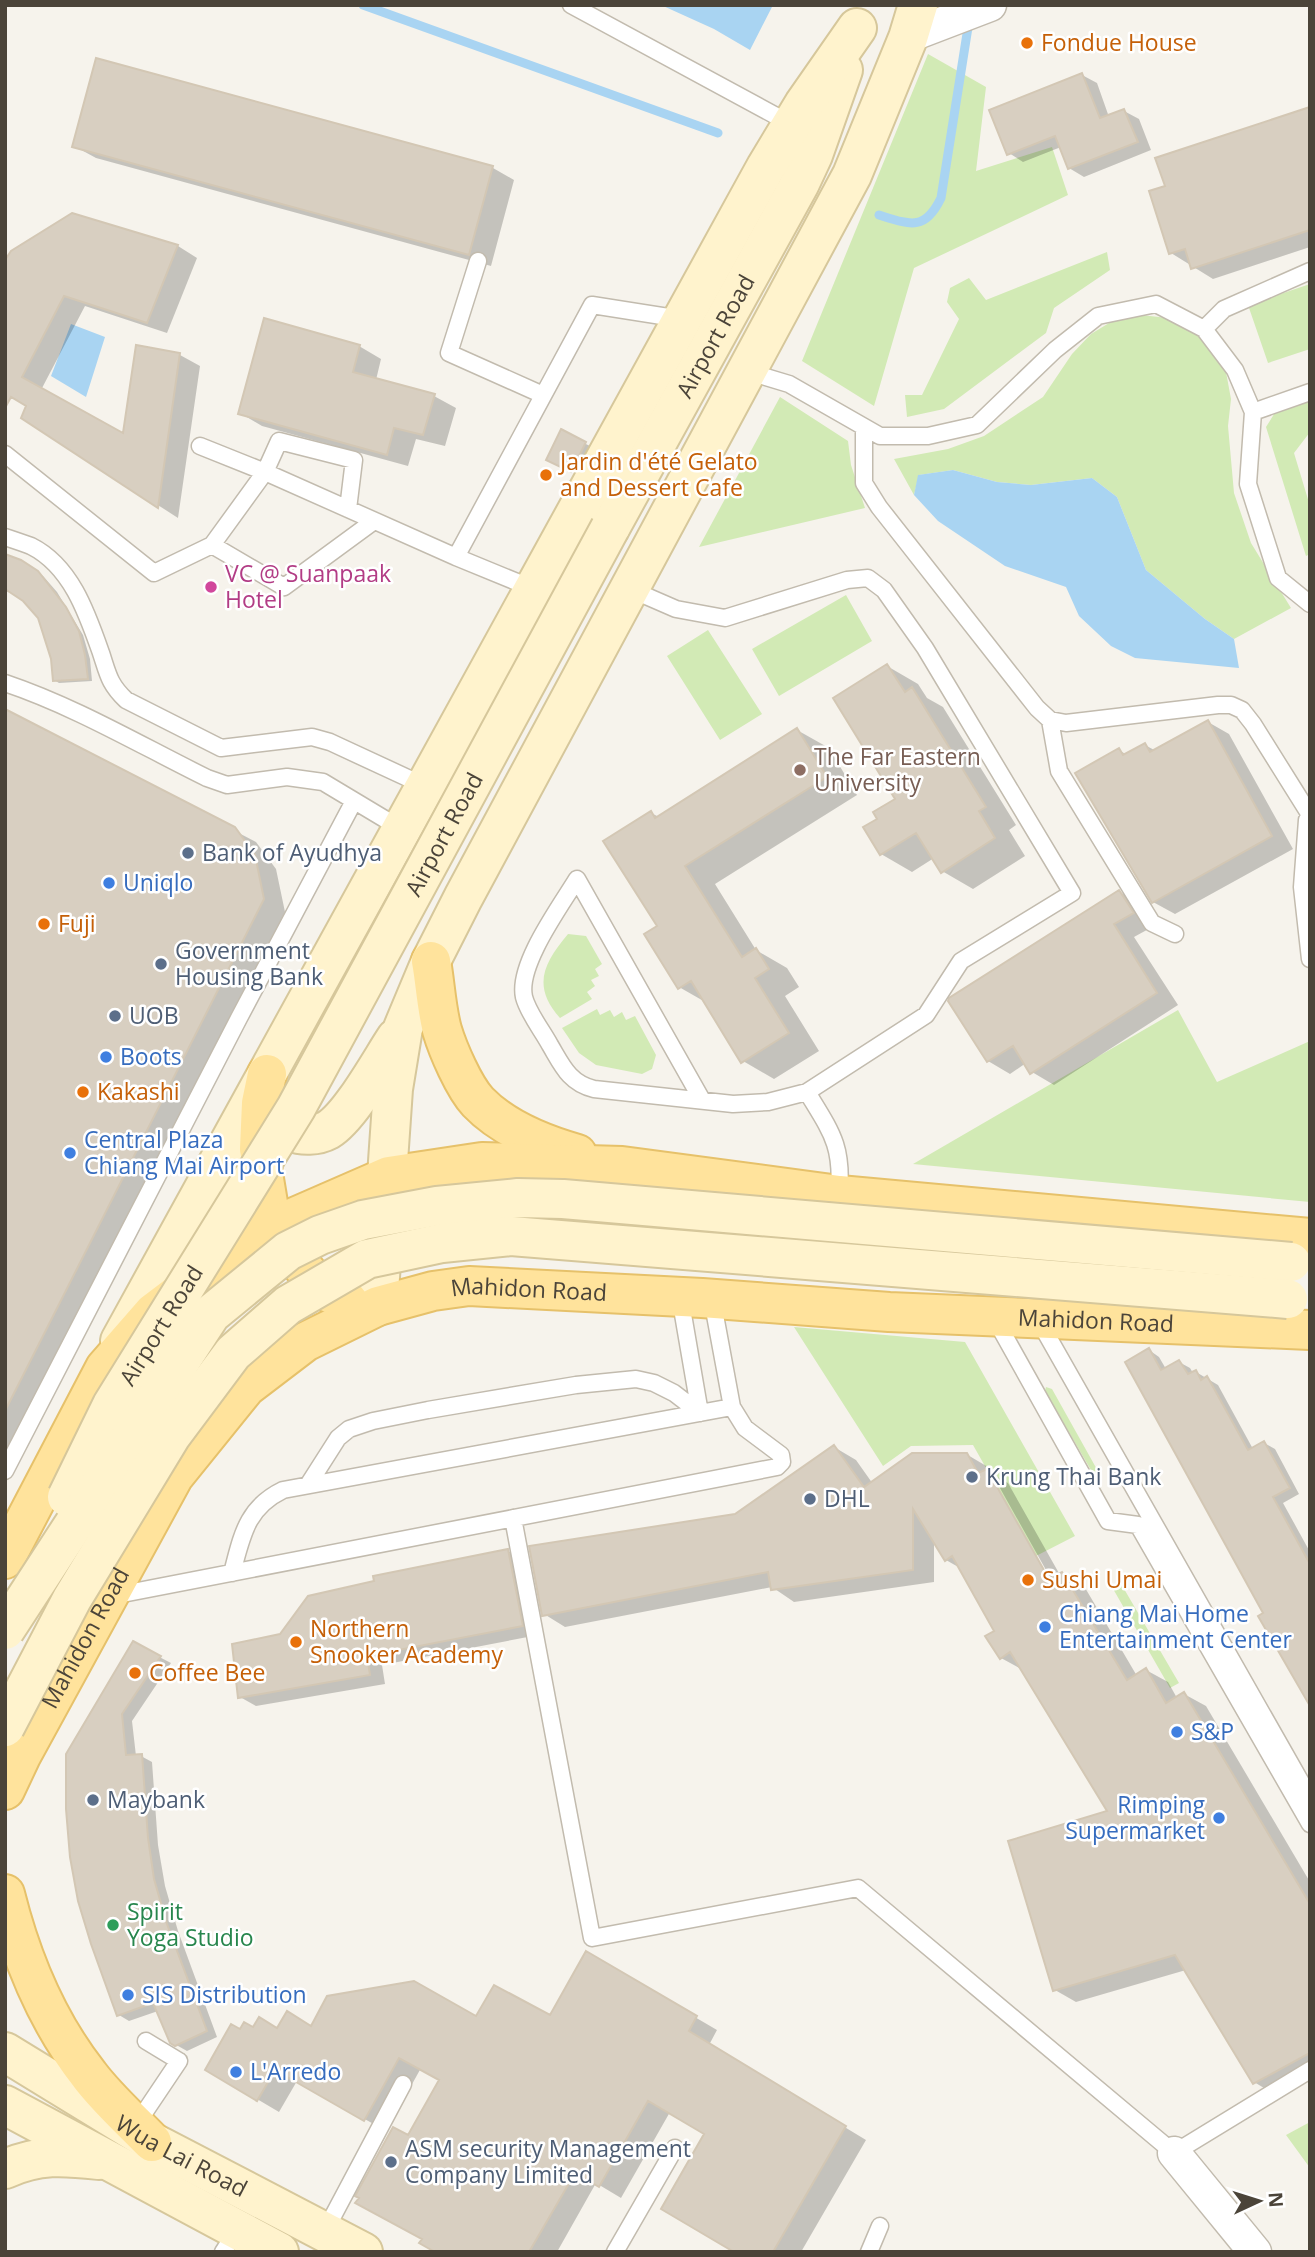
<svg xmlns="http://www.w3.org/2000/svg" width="1315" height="2257" viewBox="0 0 1315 2257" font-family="'Open Sans',sans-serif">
	<rect width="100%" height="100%" fill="#f6f3ec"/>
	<path fill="#d2eab5" d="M928 54 986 87 976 171 1052 147 1068 195 914 268 874 406 802 361Z
		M1107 252 1110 270 1054 308 1046 333 944 409 907 417 905 395H922L959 319 947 302 950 288 969 278 986 300Z
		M1310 284V349L1268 363 1248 305Z
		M1141 315 1168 318 1193 330 1213 348 1226 372 1231 399 1228 426 1234 493 1251 543 1291 608 1234 639 1205 619 1146 570 1117 497 1092 478 1031 485 997 482 953 470 919 475 914 495 894 459 948 449 984 436 1043 397 1072 354 1091 334 1114 320Z
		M780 397 848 441 851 465 865 508 699 547Z
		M1310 400V432L1294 453 1310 506V554L1306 556 1266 427 1276 411Z
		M846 595 872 641 779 696 752 649Z
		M708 630 762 714 720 740 667 656Z
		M568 934 586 936 602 964 595 969 599 976 591 980 595 986 587 992 592 999 560 1018C532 986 543 964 568 934Z
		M597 1009 600 1015 610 1010 614 1017 622 1012 626 1020 635 1016 656 1055 652 1069 642 1074 596 1065 579 1053 562 1028Z
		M1178 1010 1217 1082 1310 1041V1202L913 1164Z
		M794 1327 965 1342 1075 1536 1036 1556 973 1445 911 1446 883 1466Z
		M1046 1387 1052 1389 1099 1473V1476L1095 1477 1045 1391Z
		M1120 1582 1179 1683 1170 1688 1112 1587Z
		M1310 2122V2168L1286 2135Z"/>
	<path fill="#a9d4f2" d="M661 5H773L750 50 714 29Z
		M71 324 105 337 86 397 51 376Z
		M953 470 997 482 1031 485 1092 478 1117 497 1146 570 1205 619 1234 639 1239 668 1135 658 1111 646 1079 616 1066 587 1005 566 938 521 914 495 918 475Z"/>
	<path fill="#0003" fill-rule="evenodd" d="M97 60 493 168 514 180 491 266 96 158 74 146Z
		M1082 75 1097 83 1109 117 1124 111 1139 119 1151 150 1084 177 1069 168 1061 147 1023 162 1009 153Z
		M1310 109V247L1213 279 1171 253 1167 187Z
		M72 214 178 246 197 258 167 333 85 306 41 390 124 436 137 347 180 355 200 366 178 518 23 418 29 405 5 391Z
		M359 346 381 359 376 380 434 396 456 408 445 446 416 439 408 466 262 426 240 413Z
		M561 432 590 446 577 473 548 459Z
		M5 556 21 562 43 576 57 592 83 635 90 659 92 681 59 683 54 680 53 659 39 617 24 600 15 594 5 591Z
		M887 666 918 684 927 698 943 707 1016 825 1009 830 1025 856 973 889 942 871 934 858 912 872 881 854 879 820 897 799Z
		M5 711 256 842 276 869 285 912 5 1466Z
		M1208 722 1229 734 1293 849 1175 914 1153 902 1119 750 1127 755 1145 745 1156 751Z
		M797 730 829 748 857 795 715 884 756 950 787 968 799 987 785 996 819 1051 774 1079 743 1061 707 1003 679 987 659 926 651 813 659 817Z
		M1120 892 1141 905 1154 926 1134 937 1178 1005 1054 1085 1032 1072 1026 1063 1010 1074 988 1061Z
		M1149 1350 1159 1357 1166 1369 1179 1362 1190 1368 1193 1373 1196 1372 1218 1385 1253 1449 1264 1443 1275 1449 1299 1494 1283 1503 1310 1552V1702Z
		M834 1447 856 1460 873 1484 966 1454 988 1467 992 1474 1008 1483 1060 1575 1062 1574 1084 1586 1137 1676 1146 1670 1168 1682 1177 1698 1184 1694 1206 1706 1310 1882V2076L1276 2095 1254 2082 1186 1970 1076 2002 1055 1990 1110 1812 1023 1670 1001 1658 996 1631 960 1568 946 1560 934 1540V1582L794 1602 772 1587 565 1627 544 1614 736 1516ZM992 1481H996L1055 1586 1052 1587Z
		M508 1551 524 1561 538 1635 382 1665 385 1684 256 1706 240 1697 281 1636Z
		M134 1644 171 1663 132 1721 136 1756H141L152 1762 158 1845 165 1886 178 1931 217 2037 187 2051 171 2042 158 2011 129 2021 119 2015 80 1901Z
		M587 1954 717 2030 709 2045 866 2140 801 2252H737L707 2134 670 2112 621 2198 596 2183 557 2252H438L424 2239 408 2137 441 2080 421 2068 386 2131 297 2081 279 2112 208 2070 241 2031 477 2018 551 2017Z"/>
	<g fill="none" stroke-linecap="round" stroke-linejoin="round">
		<path stroke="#a9d4f2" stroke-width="9" d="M363 5 718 133
			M879 215C911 225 925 231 941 198L969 21"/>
	</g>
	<path fill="#d8cfc1" stroke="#d3c7b4" stroke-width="2" d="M96 58 493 166 469 255 72 147Z
		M1082 73 1100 118 1124 109 1138 142 1068 169 1055 136 1007 155 989 110Z
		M1310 107V230L1191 269 1185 249 1169 254 1149 191 1165 186 1155 158Z
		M72 213 178 245 147 323 64 296 22 377 123 433 136 345 180 353 158 508 21 418 26 406 11 397 5 408V260L11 251Z
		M264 318 360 345 353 372 435 394 423 435 394 428 387 455 238 414Z
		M561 429 586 442 571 472 546 460Z
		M5 554 21 560 38 571 66 607 79 631 85 655 88 679 53 681 51 659 38 618 23 601 5 589Z
		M887 664 905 692 912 687 986 807 979 811 995 838 941 873 916 833 880 855 863 827 877 819 873 812 895 799 833 698Z
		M5 709 235 827 255 855 264 899 5 1411Z
		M1208 720 1272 836 1152 903 1075 773 1119 748 1123 755 1145 743 1150 752Z
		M797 728 827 777 685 866 742 957 756 948 769 969 755 978 789 1033 741 1063 691 981 678 989 644 934 657 926 603 841 651 811 655 818Z
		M1119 890 1134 913 1114 924 1157 993 1030 1074 1013 1046 987 1062 948 1001 949 998Z
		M1149 1348 1161 1370 1179 1360 1188 1374 1196 1370 1201 1380 1207 1376 1248 1450 1264 1441 1290 1488 1273 1497 1310 1564V1706L1258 1616 1263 1613 1125 1362Z
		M834 1445 864 1487 912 1453H967L978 1473 987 1469 1049 1579 1062 1572 1127 1680 1146 1668 1166 1703 1184 1692 1310 1904V2053L1253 2084 1175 1955 1053 1991 1008 1841 1107 1811 1010 1652 1000 1659 985 1636 994 1631 952 1556 945 1561 913 1509V1570L771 1590 768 1572 542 1616 529 1546 735 1514Z
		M508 1549 523 1626 367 1656 370 1675 238 1698 232 1644 280 1634 308 1596 374 1581 373 1576Z
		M133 1641 161 1656 122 1714 126 1755 142 1754 148 1838 154 1879 167 1924 207 2031 175 2046 170 2043 153 2003 117 2016 91 1944 78 1901 70 1857 66 1809V1754Z
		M586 1951 697 2016 689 2031 846 2126 773 2252H734L661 2209 704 2134 648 2101 599 2187 575 2173 529 2252H435L419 2243 422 2239 355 2203 359 2198 355 2196 393 2127 408 2135 439 2080 399 2058 364 2121 275 2070 257 2101 205 2070 231 2024 240 2029 244 2022 253 2027 259 2017 277 2028 287 2011 311 2026 327 1996 414 1981 476 2016 494 1985 550 2015Z"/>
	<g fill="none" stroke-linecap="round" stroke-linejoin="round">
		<g stroke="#c2bbae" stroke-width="19">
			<path id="lane" d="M571 5 791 124
				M478 261 449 353 543 395
				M1204 329 1224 309 1310 271
				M746 371 789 384 880 436H928L977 425 1055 350 1098 316 1156 304 1204 329 1235 370 1253 412 1248 484 1278 578 1310 604
				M1253 412 1310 392
				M864 428V483L879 507 1037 708 1050 720 1066 723 1218 705H1231L1242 710 1253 724 1310 815
				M200 446 265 472 456 557
				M5 454 154 573 212 545
				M348 509 354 460 279 441 265 472 212 545 284 587 374 521
				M5 537C14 540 23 543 31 546 71 566 87 613 101 653 108 674 109 684 126 700L221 748 312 737 330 742 427 787
				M534 589 456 557 592 305 681 319
				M630 589 676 609 725 618 847 580 868 578 884 590 925 648 1072 893 961 961 926 1015 807 1092 768 1102 733 1104 594 1089C569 1083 562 1065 550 1045 542 1030 528 1013 524 997 517 965 560 907 577 879L702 1100
				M5 683C76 707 140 745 207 778L227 785 287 777 323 782 403 830
				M1050 720 1059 771 1152 923 1175 934
				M1310 816 1307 820 1302 887 1310 959
				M807 1092C832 1133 843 1146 839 1195
				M680 1297 700 1413
				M995 1319 1108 1521 1138 1525 1310 1824
				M1039 1321 1310 1798
				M5 1471 239 1018 354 801
				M308 1485 338 1438 349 1429 373 1421 428 1410 576 1385 636 1379 654 1383 674 1393 700 1413
				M513 1518 592 1938 858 1888 1174 2153 1310 2070
				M232 1573C242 1536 246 1508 283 1490L732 1407
				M112 1596 777 1467 782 1462 781 1455 745 1428 732 1407 712 1299
				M136 2125 179 2061 146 2041
				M325 2231 403 2084
				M223 2252 238 2229
				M615 2252 675 2148
				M869 2252 880 2226"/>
		</g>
		<g stroke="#c2bbae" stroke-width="35">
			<path id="street" d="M909 36 990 5
				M1174 2153 1255 2252"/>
		</g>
		<g stroke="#d6c79b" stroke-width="42">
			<g id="secondary">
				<path id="s1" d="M610 528 800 183 813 155 843 70"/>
				<path d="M263 1107C270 1119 278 1127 291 1132 302 1136 317 1136 328 1130 351 1116 380 1062 396 1038"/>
				<path d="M378 1306 393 1089 403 1028 431 961 463 898 852 175 908 38 918 5"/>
				<path d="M120 1341 766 167 804 104 857 28"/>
				<path id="s2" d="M5 2052 152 2142 363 2252"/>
				<path d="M5 2105 279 2252"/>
				<path d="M5 2169C39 2154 63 2156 99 2160"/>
			</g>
		</g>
		<g stroke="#e6c16a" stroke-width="42">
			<g id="primary">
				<path d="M431 961C435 983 436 1008 442 1030 448 1050 464 1087 478 1102 504 1129 542 1144 577 1154"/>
				<path d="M267 1074 261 1103 259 1149 272 1227 320 1289 348 1301"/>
				<path d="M5 1559 105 1368 153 1313 203 1275 272 1227 389 1176 482 1162 622 1166 839 1195 1310 1238"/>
				<path id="s3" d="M5 1790 21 1756 174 1476 246 1387 305 1342 378 1306 433 1291 469 1286 702 1298 889 1312 1310 1330"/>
				<path d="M5 1894C21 1958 48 2023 89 2075 107 2099 131 2120 152 2142"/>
			</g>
		</g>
		<use href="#lane" stroke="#fff" stroke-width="16"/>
		<use href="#street" stroke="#fff" stroke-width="32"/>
		<use href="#secondary" stroke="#fff3cd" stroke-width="38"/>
		<use href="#primary" stroke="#ffe39c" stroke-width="38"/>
		<g stroke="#d6c79b" stroke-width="42" stroke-linecap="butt">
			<g id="secondary-bridge">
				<path id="s4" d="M67 1497 112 1405 296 1108 610 528"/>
				<path d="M5 1630 211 1314 288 1251 320 1235 363 1220 437 1206 518 1198 563 1199 1291 1262"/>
				<path d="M5 1727 72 1599 171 1436 233 1353 288 1305 367 1259 442 1243 511 1236 1288 1299"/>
			</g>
		</g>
		<use href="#secondary-bridge" stroke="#fff3cd" stroke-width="38"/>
	</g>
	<g fill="#e8710a" stroke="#fff" stroke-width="2.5">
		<circle cx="1027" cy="43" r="7"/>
		<circle cx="546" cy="475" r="7"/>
		<circle cx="44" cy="924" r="7"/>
		<circle cx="83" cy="1092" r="7"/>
		<circle cx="1028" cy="1580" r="7"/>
		<circle cx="296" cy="1642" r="7"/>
		<circle cx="135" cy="1673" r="7"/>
	</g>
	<circle fill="#d1479c" stroke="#fff" stroke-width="2.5" cx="211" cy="587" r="7"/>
	<circle fill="#8d6e63" stroke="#fff" stroke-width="2.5" cx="800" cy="770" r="7"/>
	<g fill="#5c6f8a" stroke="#fff" stroke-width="2.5">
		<circle cx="188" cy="853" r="7"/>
		<circle cx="161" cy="964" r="7"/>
		<circle cx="115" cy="1016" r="7"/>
		<circle cx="972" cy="1477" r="7"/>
		<circle cx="810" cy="1499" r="7"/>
		<circle cx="93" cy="1800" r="7"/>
		<circle cx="391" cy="2162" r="7"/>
	</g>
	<g fill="#3f7fe0" stroke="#fff" stroke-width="2.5">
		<circle cx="109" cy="883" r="7"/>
		<circle cx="106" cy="1057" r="7"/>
		<circle cx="70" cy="1153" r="7"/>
		<circle cx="1045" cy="1627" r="7"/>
		<circle cx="1177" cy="1732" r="7"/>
		<circle cx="1219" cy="1818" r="7"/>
		<circle cx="128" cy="1995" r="7"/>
		<circle cx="236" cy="2072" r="7"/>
	</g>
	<circle fill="#2e9e5b" stroke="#fff" stroke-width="2.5" cx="113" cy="1925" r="7"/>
	<g text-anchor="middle" stroke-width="5" stroke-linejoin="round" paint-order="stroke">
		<g font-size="23" fill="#c56008" stroke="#fff" text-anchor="start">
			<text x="1041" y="51">Fondue House</text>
			<text x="560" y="470">Jardin d'été Gelato<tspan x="560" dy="26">and Dessert Cafe</tspan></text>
			<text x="58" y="932">Fuji</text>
			<text x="97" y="1100">Kakashi</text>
			<text x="1042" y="1588">Sushi Umai</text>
			<text x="310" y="1637">Northern<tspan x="310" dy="26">Snooker Academy</tspan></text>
			<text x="149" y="1681">Coffee Bee</text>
		</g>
		<g font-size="23" fill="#4b4439" stroke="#fff">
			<text dy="8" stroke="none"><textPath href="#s1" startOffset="219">Airport Road</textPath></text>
			<text dy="8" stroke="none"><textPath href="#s4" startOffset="763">Airport Road</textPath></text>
			<text dy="8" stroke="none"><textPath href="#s3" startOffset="780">Mahidon Road</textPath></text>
			<text dy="8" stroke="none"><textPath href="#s3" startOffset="1348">Mahidon Road</textPath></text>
			<text dy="8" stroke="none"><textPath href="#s4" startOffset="196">Airport Road</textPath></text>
			<text dy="8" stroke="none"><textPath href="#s3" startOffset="172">Mahidon Road</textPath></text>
			<text dy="8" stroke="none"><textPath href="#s2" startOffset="205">Wua Lai Road</textPath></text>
		</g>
		<g font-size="23" fill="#b23c85" stroke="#fff" text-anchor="start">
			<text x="225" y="582">VC @ Suanpaak<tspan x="225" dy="26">Hotel</tspan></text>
		</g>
		<g font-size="23" fill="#785e54" stroke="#fff" text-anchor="start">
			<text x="814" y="765">The Far Eastern<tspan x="814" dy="26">University</tspan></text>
		</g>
		<g font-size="23" fill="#4e5e75" stroke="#fff" text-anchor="start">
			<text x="202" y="861">Bank of Ayudhya</text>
			<text x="175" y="959">Government<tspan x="175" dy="26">Housing Bank</tspan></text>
			<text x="129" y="1024">UOB</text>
			<text x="986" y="1485">Krung Thai Bank</text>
			<text x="824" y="1507">DHL</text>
			<text x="107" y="1808">Maybank</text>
			<text x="405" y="2157">ASM security Management<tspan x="405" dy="26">Company Limited</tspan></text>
		</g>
		<g font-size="23" fill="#366cbe" stroke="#fff" text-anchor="start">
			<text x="123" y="891">Uniqlo</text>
			<text x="120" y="1065">Boots</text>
			<text x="84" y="1148">Central Plaza<tspan x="84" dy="26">Chiang Mai Airport</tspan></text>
			<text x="1059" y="1622">Chiang Mai Home<tspan x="1059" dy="26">Entertainment Center</tspan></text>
			<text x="1191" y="1740">S&amp;P</text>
			<text x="1205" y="1813" text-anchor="end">Rimping<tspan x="1205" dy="26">Supermarket</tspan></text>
			<text x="142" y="2003">SIS Distribution</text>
			<text x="250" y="2080">L'Arredo</text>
		</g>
		<g font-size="23" fill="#27864d" stroke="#fff" text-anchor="start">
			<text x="127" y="1920">Spirit<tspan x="127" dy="26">Yoga Studio</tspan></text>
		</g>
	</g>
	<rect width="1315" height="2257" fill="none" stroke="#4b4439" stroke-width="14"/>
	<g transform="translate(1259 2201) rotate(86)" stroke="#ffffff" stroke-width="5" paint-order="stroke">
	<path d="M0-5L12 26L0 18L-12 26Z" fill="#4b4439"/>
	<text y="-10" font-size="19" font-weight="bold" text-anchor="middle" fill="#4b4439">N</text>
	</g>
</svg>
